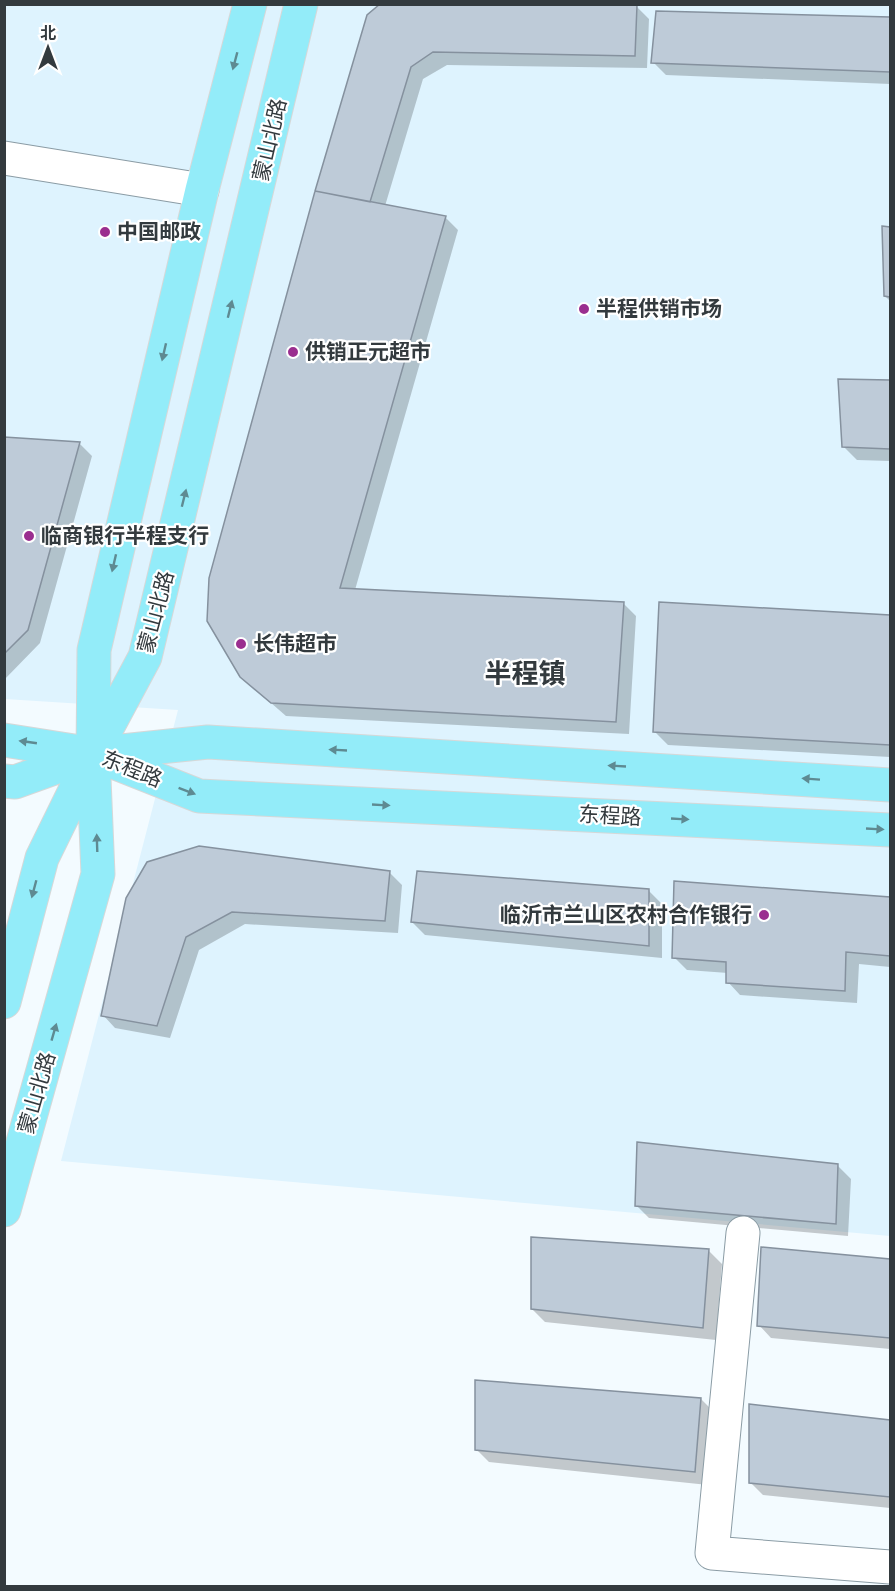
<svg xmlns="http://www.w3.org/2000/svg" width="895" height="1591" viewBox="0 0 895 1591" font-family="Karla,'Noto Sans SC',sans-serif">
	<rect width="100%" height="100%" fill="#f3fbff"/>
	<path fill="#def3fe" d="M4 5H890V1236L61 1161 178 710 5 699Z"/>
	<path fill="#0003" d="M382 4 636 6 649 19 647 68 447 65 423 79 385 206 445 217 458 230 355 590 624 604 636 616 629 734 286 716 255 689Z
		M657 12 890 18V84L666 75 653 62Z
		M883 228H890V301L885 296Z
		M840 380 890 382V461L857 460 844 447Z
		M4 438 79 443 92 456 40 643 4 680Z
		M661 604 890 616V757L668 745 655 732Z
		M148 864 389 872 402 885 398 933 245 924 199 950 170 1038 115 1028 103 1015Z
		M676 883 890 899V967L859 964 857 1003 740 995 728 982V973L687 970 674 957Z
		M649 891 662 904V958L425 935 412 922Z
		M838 1166 851 1179 848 1236 649 1218 636 1205Z
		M763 1249 890 1261V1349L771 1338 759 1325Z
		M709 1251 722 1264 716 1340 545 1322 532 1309Z
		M701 1399 714 1412 708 1485 489 1462 476 1449Z
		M750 1406 890 1421V1508L763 1495 750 1482Z"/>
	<path fill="#becbd8" stroke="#85919e" stroke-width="1.5" d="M380 4 637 5 635 56 433 52 411 67 370 202 315 191 367 15Z
		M656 11 890 17V72L651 63Z
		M315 191 446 216 340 588 624 602 616 722 271 703 240 677 207 621 209 578Z
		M882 226 890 227V297L884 296Z
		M838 379 890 380V449L842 447Z
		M4 437 80 442 28 630 4 654Z
		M659 602 890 615V745L653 732Z
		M199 846 390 871 385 921 232 912 186 937 157 1026 101 1016 126 898 147 862Z
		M417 871 649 889V946L411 922Z
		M674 881 890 897V956L846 952 845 991 726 983V962L672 958Z
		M637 1142 838 1164 836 1224 635 1206Z
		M531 1237 709 1249 703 1328 531 1309Z
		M761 1247 890 1259V1338L757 1326Z
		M475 1380 701 1398 695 1472 475 1450Z
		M749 1404 890 1420V1497L749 1483Z"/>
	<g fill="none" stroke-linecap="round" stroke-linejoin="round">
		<g stroke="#8b9ca5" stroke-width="35">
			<path id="minor" d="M4 158 202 190
				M743 1233 712 1553 890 1567"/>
		</g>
		<g stroke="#d6d8d8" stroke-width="35">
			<path id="major" d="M4 740 93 754 199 796 890 830
				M4 781 15 782 93 754 208 742 890 785
				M4 1002 42 858 93 754 94 650 202 190 250 4
				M4 1210 98 874 93 754 145 657 301 4"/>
		</g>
		<use href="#minor" stroke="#fff" stroke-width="33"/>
		<use href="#major" stroke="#93ecf9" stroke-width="33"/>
	</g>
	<defs><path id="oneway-solid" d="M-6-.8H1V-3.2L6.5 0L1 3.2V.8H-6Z" transform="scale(1.5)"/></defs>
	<g fill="#5e8a92">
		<use href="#oneway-solid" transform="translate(235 61) rotate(105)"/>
		<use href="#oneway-solid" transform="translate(230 309) rotate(-76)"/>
		<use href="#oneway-solid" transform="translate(164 352) rotate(103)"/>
		<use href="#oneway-solid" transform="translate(184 498) rotate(-76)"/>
		<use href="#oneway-solid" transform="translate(114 563) rotate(103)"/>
		<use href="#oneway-solid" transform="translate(28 742) rotate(-172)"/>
		<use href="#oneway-solid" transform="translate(338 750) rotate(-177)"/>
		<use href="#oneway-solid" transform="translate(617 766) rotate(-177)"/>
		<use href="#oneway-solid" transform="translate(811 779) rotate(-176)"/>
		<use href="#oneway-solid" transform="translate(187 791) rotate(21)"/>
		<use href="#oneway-solid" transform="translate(381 805) rotate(3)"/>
		<use href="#oneway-solid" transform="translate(680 819) rotate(3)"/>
		<use href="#oneway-solid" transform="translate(875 829) rotate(3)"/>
		<use href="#oneway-solid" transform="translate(97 843) rotate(-92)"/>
		<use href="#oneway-solid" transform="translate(34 889) rotate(105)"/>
		<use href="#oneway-solid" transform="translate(54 1032) rotate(-74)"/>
	</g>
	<g fill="#9a2e8f" stroke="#fff" stroke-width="2">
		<circle cx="105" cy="232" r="6"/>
		<circle cx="584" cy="309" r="6"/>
		<circle cx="293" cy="352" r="6"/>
		<circle cx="29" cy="536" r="6"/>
		<circle cx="241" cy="644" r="6"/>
		<circle cx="764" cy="915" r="6"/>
	</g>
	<g text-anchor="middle" stroke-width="4.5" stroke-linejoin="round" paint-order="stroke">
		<g font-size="21" fill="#333a3e" stroke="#fff">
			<text transform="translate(270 140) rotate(-77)" y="7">蒙山北路</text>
			<text transform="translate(156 612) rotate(-75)" y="7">蒙山北路</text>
			<text transform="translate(132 769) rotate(22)" y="7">东程路</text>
			<text transform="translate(610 816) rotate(3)" y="7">东程路</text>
			<text transform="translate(37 1093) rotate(-74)" y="7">蒙山北路</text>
		</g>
		<g font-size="21" font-weight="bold" fill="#333a3e" stroke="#fff" text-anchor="start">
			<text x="117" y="239">中国邮政</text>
			<text x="596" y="316">半程供销市场</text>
			<text x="305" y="359">供销正元超市</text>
			<text x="41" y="543">临商银行半程支行</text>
			<text x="253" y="651">长伟超市</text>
			<text x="752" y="922" text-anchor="end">临沂市兰山区农村合作银行</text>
		</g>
		<g font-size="27" font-weight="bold" fill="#333a3e" stroke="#fff">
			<text x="525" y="683">半程镇</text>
		</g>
	</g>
	<rect width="895" height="1591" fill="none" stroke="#333a3e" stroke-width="12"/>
	<g transform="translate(48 48)" stroke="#ffffff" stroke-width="4.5" paint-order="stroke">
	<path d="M0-4.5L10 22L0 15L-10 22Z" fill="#333a3e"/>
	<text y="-9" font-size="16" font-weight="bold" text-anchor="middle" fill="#333a3e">北</text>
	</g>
</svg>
